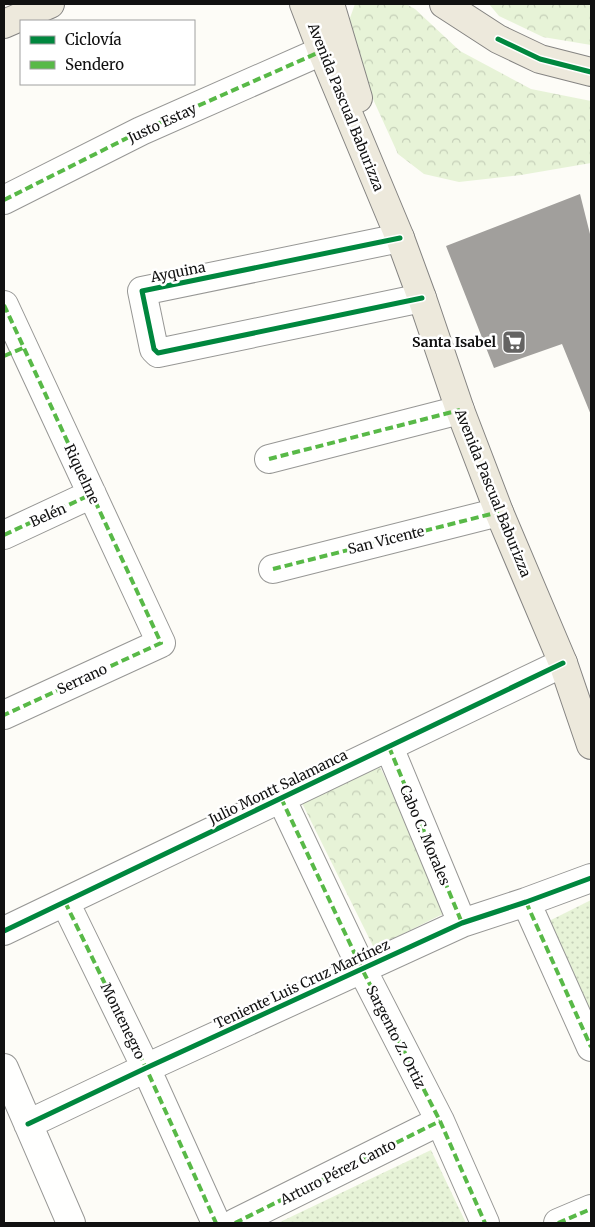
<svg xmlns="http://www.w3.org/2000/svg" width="595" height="1227" viewBox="0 0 595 1227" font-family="Merriweather,serif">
	<defs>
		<pattern id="grass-dots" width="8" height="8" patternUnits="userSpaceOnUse" patternTransform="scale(1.25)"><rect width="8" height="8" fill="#e7f3d7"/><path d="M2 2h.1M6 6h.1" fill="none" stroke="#c5cfb8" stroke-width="1.8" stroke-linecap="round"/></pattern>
		<pattern id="park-crowns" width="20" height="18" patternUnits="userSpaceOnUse" patternTransform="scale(1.25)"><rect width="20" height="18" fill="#e7f3d7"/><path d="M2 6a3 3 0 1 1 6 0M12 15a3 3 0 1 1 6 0" fill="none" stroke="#c5cfb8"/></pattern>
	</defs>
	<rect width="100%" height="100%" fill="#fdfcf7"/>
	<path fill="url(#grass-dots)" d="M591 900V1018L549 921Z
		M431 1150 466 1223H278Z"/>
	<path fill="url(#park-crowns)" d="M355 4H406L415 9 460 51 531 89 591 101V163L521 175 459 182 424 174 398 154 357 64 346 29Z
		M489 4H591V45L543 37 499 16Z
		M379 765 451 910 374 948 302 803Z"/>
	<path fill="#a19f9c" d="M580 194 591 238V415L562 344 494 368 446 246Z"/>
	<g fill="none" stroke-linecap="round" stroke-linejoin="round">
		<g stroke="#979795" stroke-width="30">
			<path id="minor" d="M4 200 141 131 322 51
				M400 238 142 291 154 349 158 353 422 298
				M4 305 161 643 4 715
				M269 459 460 410
				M4 535 92 494
				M273 569 499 512
				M389 747 462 923
				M281 798 362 969 440 1121 485 1223
				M65 902 146 1068 216 1223
				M526 902 591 1047
				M4 931 563 663
				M4 1068 71 1223
				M28 1124 146 1068 462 923 526 902 591 878
				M235 1223 440 1121
				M558 1223 591 1209"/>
		</g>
		<g stroke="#858482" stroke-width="30">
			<path id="major" d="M304 4 322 51 400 238 422 298 460 410 499 512 563 663 591 745
				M330 4 358 98
				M444 4 498 39 540 59 591 72
				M4 24 50 4"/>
		</g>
		<use href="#minor" stroke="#fffffe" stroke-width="28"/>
		<use href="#major" stroke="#ede9dc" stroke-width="28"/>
		<path stroke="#58b947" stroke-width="4" stroke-dasharray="8 4" stroke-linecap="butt" d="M4 200 141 131 322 51
			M4 305 161 643 4 715
			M4 356 23 348
			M269 459 460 410
			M4 535 92 494
			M273 569 499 512
			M389 747 462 923 466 922
			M281 798 362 969 440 1121 485 1223
			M65 902 146 1068 216 1223
			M526 902 591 1047
			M235 1223 440 1121
			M558 1223 591 1209"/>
		<g stroke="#fff" stroke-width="8">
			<path id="cycleway" d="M498 39 540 59 591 72
				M400 238 142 291 154 349 158 353 422 298
				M4 931 563 663
				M28 1124 146 1068 462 923 526 902 591 878"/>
		</g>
		<use href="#cycleway" stroke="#00873e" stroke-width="5"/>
	</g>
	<defs>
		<g id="supermarket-square" transform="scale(1.25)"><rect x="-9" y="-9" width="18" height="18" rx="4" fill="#646362" stroke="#fff"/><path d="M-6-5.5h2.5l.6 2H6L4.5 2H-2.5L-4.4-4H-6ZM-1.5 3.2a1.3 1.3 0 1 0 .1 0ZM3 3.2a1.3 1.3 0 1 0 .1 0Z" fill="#fff"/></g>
	</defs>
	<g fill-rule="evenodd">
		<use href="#supermarket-square" x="514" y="342"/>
	</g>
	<g text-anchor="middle" stroke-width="5" stroke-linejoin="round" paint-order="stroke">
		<g font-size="14" fill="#111" stroke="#fff">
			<text transform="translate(346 107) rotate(68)" y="5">Avenida Pascual Baburizza</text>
			<text transform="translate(162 123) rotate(-25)" y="5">Justo Estay</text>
			<text transform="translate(178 272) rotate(-11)" y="5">Ayquina</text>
			<text transform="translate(82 474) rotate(65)" y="5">Riquelme</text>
			<text transform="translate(493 493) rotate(68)" y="5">Avenida Pascual Baburizza</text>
			<text transform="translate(48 515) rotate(-24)" y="5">Belén</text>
			<text transform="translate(386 540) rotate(-14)" y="5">San Vicente</text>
			<text transform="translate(82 679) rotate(-25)" y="5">Serrano</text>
			<text transform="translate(278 787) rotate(-26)" y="5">Julio Montt Salamanca</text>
			<text transform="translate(425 835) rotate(67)" y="5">Cabo C. Morales</text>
			<text transform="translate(302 984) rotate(-25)" y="5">Teniente Luis Cruz Martínez</text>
			<text transform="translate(123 1021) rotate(64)" y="5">Montenegro</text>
			<text transform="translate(396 1037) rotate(63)" y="5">Sargento Z. Ortiz</text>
			<text transform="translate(338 1172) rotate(-27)" y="5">Arturo Pérez Canto</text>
		</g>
		<g font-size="14" font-weight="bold" fill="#111" stroke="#fff" text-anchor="end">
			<text x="496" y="347">Santa Isabel</text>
		</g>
	</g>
	<rect width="595" height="1227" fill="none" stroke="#111111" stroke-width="10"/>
	<rect x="20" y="20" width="175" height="65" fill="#ffffff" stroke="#a0a0a0"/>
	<rect x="30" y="36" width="25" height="8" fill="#00873e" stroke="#a0a0a0"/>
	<text x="65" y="45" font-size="15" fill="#111111">Ciclovía</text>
	<rect x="30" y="61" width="25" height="8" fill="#58b947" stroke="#a0a0a0"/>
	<text x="65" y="70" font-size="15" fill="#111111">Sendero</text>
</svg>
